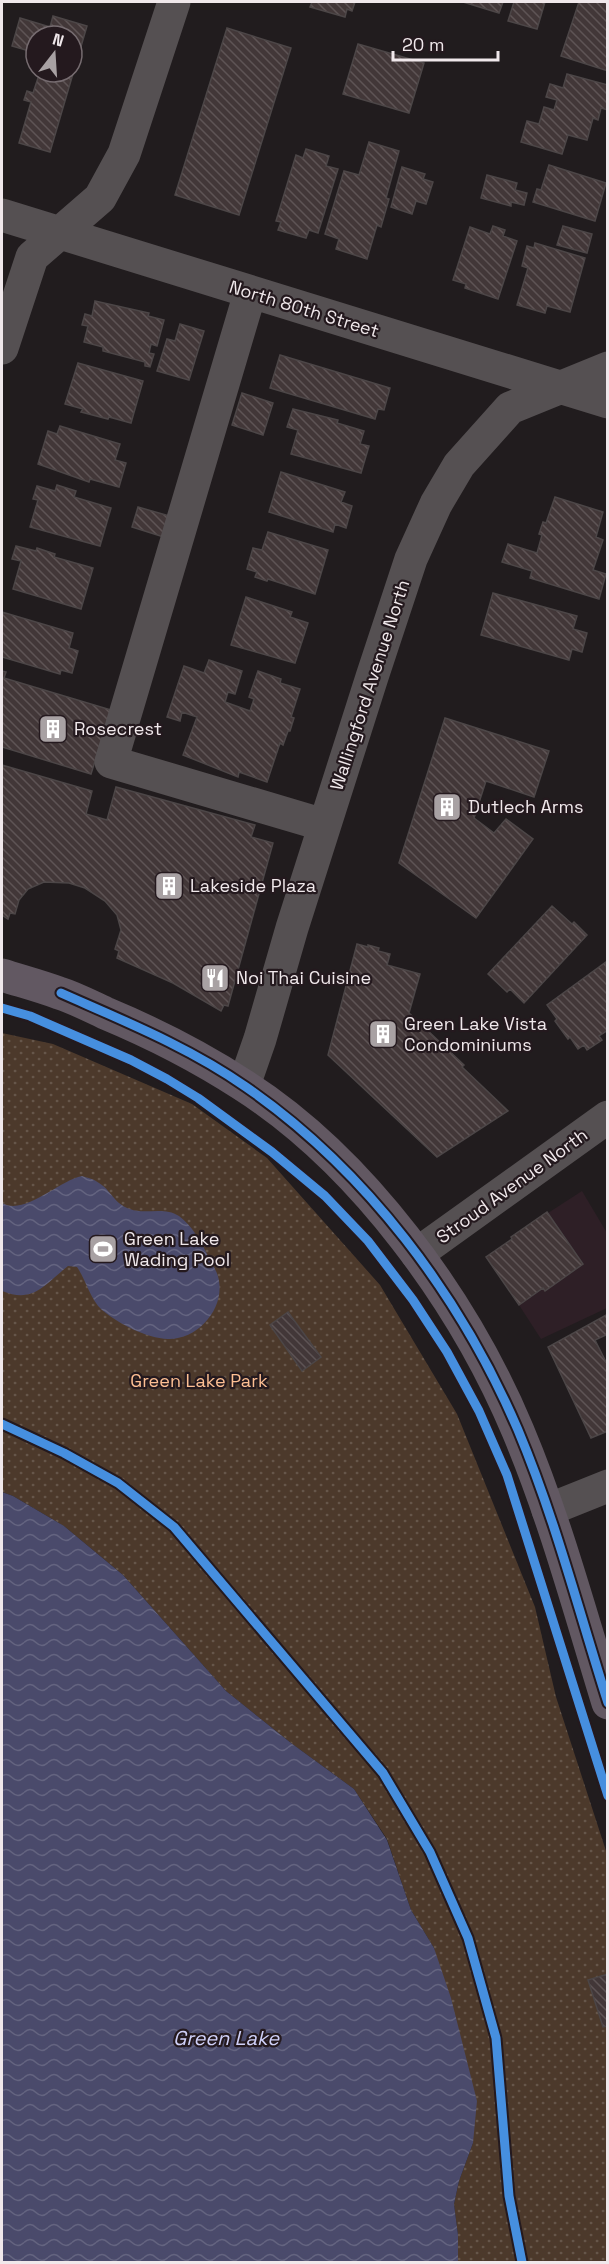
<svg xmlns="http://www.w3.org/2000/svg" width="609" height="2264" viewBox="0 0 609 2264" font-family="'Space Grotesk',sans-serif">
	<defs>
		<pattern id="park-dots" width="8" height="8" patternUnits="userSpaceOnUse" patternTransform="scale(1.5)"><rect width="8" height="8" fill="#4c392b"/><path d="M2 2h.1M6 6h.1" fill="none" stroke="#66564a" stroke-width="1.8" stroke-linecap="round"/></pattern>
		<pattern id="water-waves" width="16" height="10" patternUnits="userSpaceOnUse" patternTransform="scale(1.5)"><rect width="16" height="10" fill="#4a4a6b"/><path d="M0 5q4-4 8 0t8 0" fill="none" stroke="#646480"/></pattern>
		<pattern id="building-back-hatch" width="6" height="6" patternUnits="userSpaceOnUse" patternTransform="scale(1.5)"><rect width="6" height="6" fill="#423738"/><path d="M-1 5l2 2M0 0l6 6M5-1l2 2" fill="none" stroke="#5e5455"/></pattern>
	</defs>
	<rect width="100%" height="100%" fill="#211c1e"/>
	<path fill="#2e1f26" d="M582 1191 607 1233V1308L541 1339 519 1305 511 1237Z"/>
	<path fill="url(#park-dots)" d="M2 1033 53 1044 192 1104 267 1158 380 1285 457 1414 535 1607 556 1697 607 1854V2262H458V2235L454 2204 459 2181 473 2143 434 1948 411 1910 387 1839 354 1789 291 1743 226 1691 123 1575 64 1526 13 1496 2 1492Z"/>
	<path fill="url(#water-waves)" d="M82 1176C88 1178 94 1179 99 1183 111 1190 114 1204 130 1209 145 1215 164 1206 179 1216 192 1226 201 1241 208 1256 212 1264 218 1272 219 1281 224 1310 197 1340 168 1339 146 1338 119 1324 102 1310 90 1299 86 1280 77 1267L68 1266C45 1284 34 1304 2 1291V1203C25 1216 58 1181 82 1176Z
		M2 1492 13 1496 64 1526 123 1575 226 1691 291 1743 354 1789 387 1840 411 1910 434 1948 451 1998 477 2101 473 2143 459 2181 454 2204 458 2235V2262H2Z"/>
	<path fill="url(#building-back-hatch)" stroke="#4c4647" stroke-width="1.5" d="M312 2H355L352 11 347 9 345 17 310 7Z
		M463 2H503L499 13Z
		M514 2H545L537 29 508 21Z
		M579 2H608V71L561 56Z
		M53 16 87 26 50 152 19 143 31 102 24 100 27 91 33 93 40 72H72V36H36V53L12 46 20 18 50 27Z
		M227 28 291 48 239 215 175 195Z
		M358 44 424 63 409 113 343 94Z
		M567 74 608 85V110L601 108 598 120 593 118 587 140 568 135 562 154 521 142 527 121 539 124 544 107 554 110 557 100 546 97 550 84 563 88Z
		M369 142 399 151 386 198 389 199 381 227 377 225 367 259 336 249 339 239 325 234 344 171 359 175Z
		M306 149 329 156 326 166 338 169 318 233 309 230 306 238 278 230 281 222 276 221 296 155 303 158Z
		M549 165 606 183 595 221 533 202 537 189 541 190Z
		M402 167 425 174 423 179 433 182 426 204 416 201 412 214 391 207Z
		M487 175 517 183 515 190 527 193 524 205 511 202V206L481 198Z
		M493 226 505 230 503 236 517 241 498 299 465 288 466 284 453 280 470 227 490 234Z
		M563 226 592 234 587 253 557 245Z
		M535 243 585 258 570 312 547 306 545 313 517 305 528 268 522 266 527 246 534 248Z
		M95 301 149 313 148 316 164 320 157 346 151 344 149 353 154 354 150 367 145 366V362L103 351V347L84 342 88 326 82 325 85 314 92 316Z
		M180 324 204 331 189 380 157 371 167 339 175 341Z
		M280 355 390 388 384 410 378 409 375 419 270 388Z
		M78 363 143 381 131 423 109 417 108 419 81 412 83 409 65 404Z
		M242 393 273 403 263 435 232 425Z
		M293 409 338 420 337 423 364 431 360 444 369 446 361 473 291 454 298 430 287 427Z
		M60 426 120 444 115 460 126 463 119 487 90 479 89 482 38 464 48 431 57 434Z
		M281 472 345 492 341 502 352 506 346 528 335 524 333 532 269 512Z
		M57 485 76 491 74 497 111 508 100 546 30 527 38 500 33 499 37 486 55 491Z
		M555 497 603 512 596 537 603 540 593 570 606 574 599 599 530 578 532 571 502 562 508 544 537 553 542 535 539 534 543 522 546 523Z
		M138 507 173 517 167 538 132 527Z
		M268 532 328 550 315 594 268 579 267 581 255 577 257 572 247 569 253 548 262 550Z
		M16 546 36 551 37 548 55 554 54 557 93 568 81 609 13 589 21 561 12 559Z
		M493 593 577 616 573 629 587 633 582 652 572 649 569 660 481 635Z
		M246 597 292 612 290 617 308 623 295 663 231 645Z
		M2 612 73 633 69 648 78 651 72 673 61 670 60 674 2 657Z
		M209 660 242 671 235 694 228 692 225 702 250 711 254 699 249 697 258 671 281 679 280 683 300 689 291 717 294 718 290 731H288L283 745 280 743 267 782 239 772 238 777 183 755 197 717 182 712 180 721 167 717 184 666 204 673Z
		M2 671 6 672 4 678 111 710 91 774 2 747Z
		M445 718 549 751 534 797 486 781 474 818 494 833 506 819 533 839 476 918 399 863Z
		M2 765 92 791 86 814 107 820 116 787 255 825 251 837 273 843 228 1006 224 1005 221 1011 173 983 117 958 119 951 115 949 121 930 117 915 105 901 85 888 69 883 44 882 28 889 19 900 15 914 10 913 8 919 2 915Z
		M552 906 572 924 574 922 587 935 524 1003 510 989 507 992 488 974Z
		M357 944 368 947V945L379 948 378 951 390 954 387 965 420 974 409 1013 464 1065 462 1067 508 1111 437 1157 328 1055Z
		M606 962 608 1030 599 1036 602 1040 587 1050 584 1045 578 1049 570 1037 568 1039 555 1021 557 1019 547 1005Z
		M547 1212 583 1264 545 1291 543 1288 519 1305 486 1257 512 1239 511 1237Z
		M288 1312 321 1357 302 1371 270 1325Z
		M608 1314V1334L595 1340 608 1366V1431L591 1438 548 1347Z
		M608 1974V2026L603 2027 588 1980Z"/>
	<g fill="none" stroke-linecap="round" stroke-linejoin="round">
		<path stroke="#555052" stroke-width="33" d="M2 215 608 402
			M250 293 111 762 324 825
			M2 348 32 257 100 198 124 154 174 2
			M244 1085 260 1039 292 928 372 677 411 559 436 504 459 465 510 408 608 368
			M417 1254 608 1117
			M548 1510 608 1486"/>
		<path stroke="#625862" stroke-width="33" d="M2 975C21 981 40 986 59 993 75 998 90 1006 105 1013 153 1033 200 1057 243 1085 362 1161 464 1302 518 1431 555 1519 580 1612 608 1703"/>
		<g stroke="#24191e" stroke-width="13">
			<path id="cycleway" d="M61 993C124 1021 189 1047 246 1087 366 1170 460 1295 518 1430 555 1518 579 1612 608 1703
				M2 1008 30 1016 131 1060 167 1079 198 1098 272 1152 325 1196 368 1241 413 1300 447 1352 479 1411 507 1475 608 1796
				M2 1424 64 1453 118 1483 174 1527 383 1773 430 1852 468 1938 496 2038 509 2196 522 2262"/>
		</g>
		<use href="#cycleway" stroke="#468fdf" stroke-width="9"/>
	</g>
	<defs>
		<g id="building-square" transform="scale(1.5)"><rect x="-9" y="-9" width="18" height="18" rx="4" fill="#a8a1a3" stroke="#24191e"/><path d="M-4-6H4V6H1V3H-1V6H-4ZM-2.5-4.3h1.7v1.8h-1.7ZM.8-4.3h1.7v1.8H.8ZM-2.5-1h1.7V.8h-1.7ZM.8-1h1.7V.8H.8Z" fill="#fff"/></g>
		<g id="restaurant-square" transform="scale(1.5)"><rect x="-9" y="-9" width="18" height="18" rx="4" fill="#a8a1a3" stroke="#24191e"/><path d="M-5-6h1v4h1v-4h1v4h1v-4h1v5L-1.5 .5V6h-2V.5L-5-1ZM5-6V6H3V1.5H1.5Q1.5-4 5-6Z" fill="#fff"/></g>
		<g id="stadium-square" transform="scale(1.5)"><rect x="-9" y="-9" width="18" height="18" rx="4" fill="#a8a1a3" stroke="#24191e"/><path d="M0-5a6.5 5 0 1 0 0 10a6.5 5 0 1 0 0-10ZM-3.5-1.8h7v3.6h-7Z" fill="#fff"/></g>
	</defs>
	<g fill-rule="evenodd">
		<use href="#building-square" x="53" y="729"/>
		<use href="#building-square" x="447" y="807"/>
		<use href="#building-square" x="169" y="886"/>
		<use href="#restaurant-square" x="215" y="978"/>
		<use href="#building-square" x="383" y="1034"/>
		<use href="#stadium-square" x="103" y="1249"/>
	</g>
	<g text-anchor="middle" stroke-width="4.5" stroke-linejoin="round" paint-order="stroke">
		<g font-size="18" fill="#f0e8eb" stroke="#24191e">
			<text transform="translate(304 309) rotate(17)" y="6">North 80th Street</text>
			<text transform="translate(370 685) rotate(-72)" y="6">Wallingford Avenue North</text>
			<text transform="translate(512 1186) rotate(-36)" y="6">Stroud Avenue North</text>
		</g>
		<g font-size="18" fill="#f0e8eb" stroke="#24191e" text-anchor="start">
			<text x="74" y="735">Rosecrest</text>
			<text x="468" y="813">Dutlech Arms</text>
			<text x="190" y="892">Lakeside Plaza</text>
			<text x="236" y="984">Noi Thai Cuisine</text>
			<text x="404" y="1030">Green Lake Vista<tspan x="404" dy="21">Condominiums</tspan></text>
			<text x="124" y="1245">Green Lake<tspan x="124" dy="21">Wading Pool</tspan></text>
		</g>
		<g font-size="18" fill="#fdbf93" stroke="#24191e">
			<text x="199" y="1387">Green Lake Park</text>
		</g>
		<g font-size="20" font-style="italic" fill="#cfd0f8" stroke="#24191e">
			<text x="226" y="2045">Green Lake</text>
		</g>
	</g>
	<rect width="609" height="2264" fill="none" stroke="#f0e8eb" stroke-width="6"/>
	<g transform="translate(54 54) rotate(17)"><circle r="28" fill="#24191e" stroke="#766c70" stroke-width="1.5"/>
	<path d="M0-4.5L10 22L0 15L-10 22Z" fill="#a8a1a3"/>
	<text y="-9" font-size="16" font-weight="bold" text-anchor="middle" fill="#f0e8eb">N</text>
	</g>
	<path d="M393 51v9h105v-9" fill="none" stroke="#f0e8eb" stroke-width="3"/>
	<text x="402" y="51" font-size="18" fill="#f0e8eb" stroke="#24191e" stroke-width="4.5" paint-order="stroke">20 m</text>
</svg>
